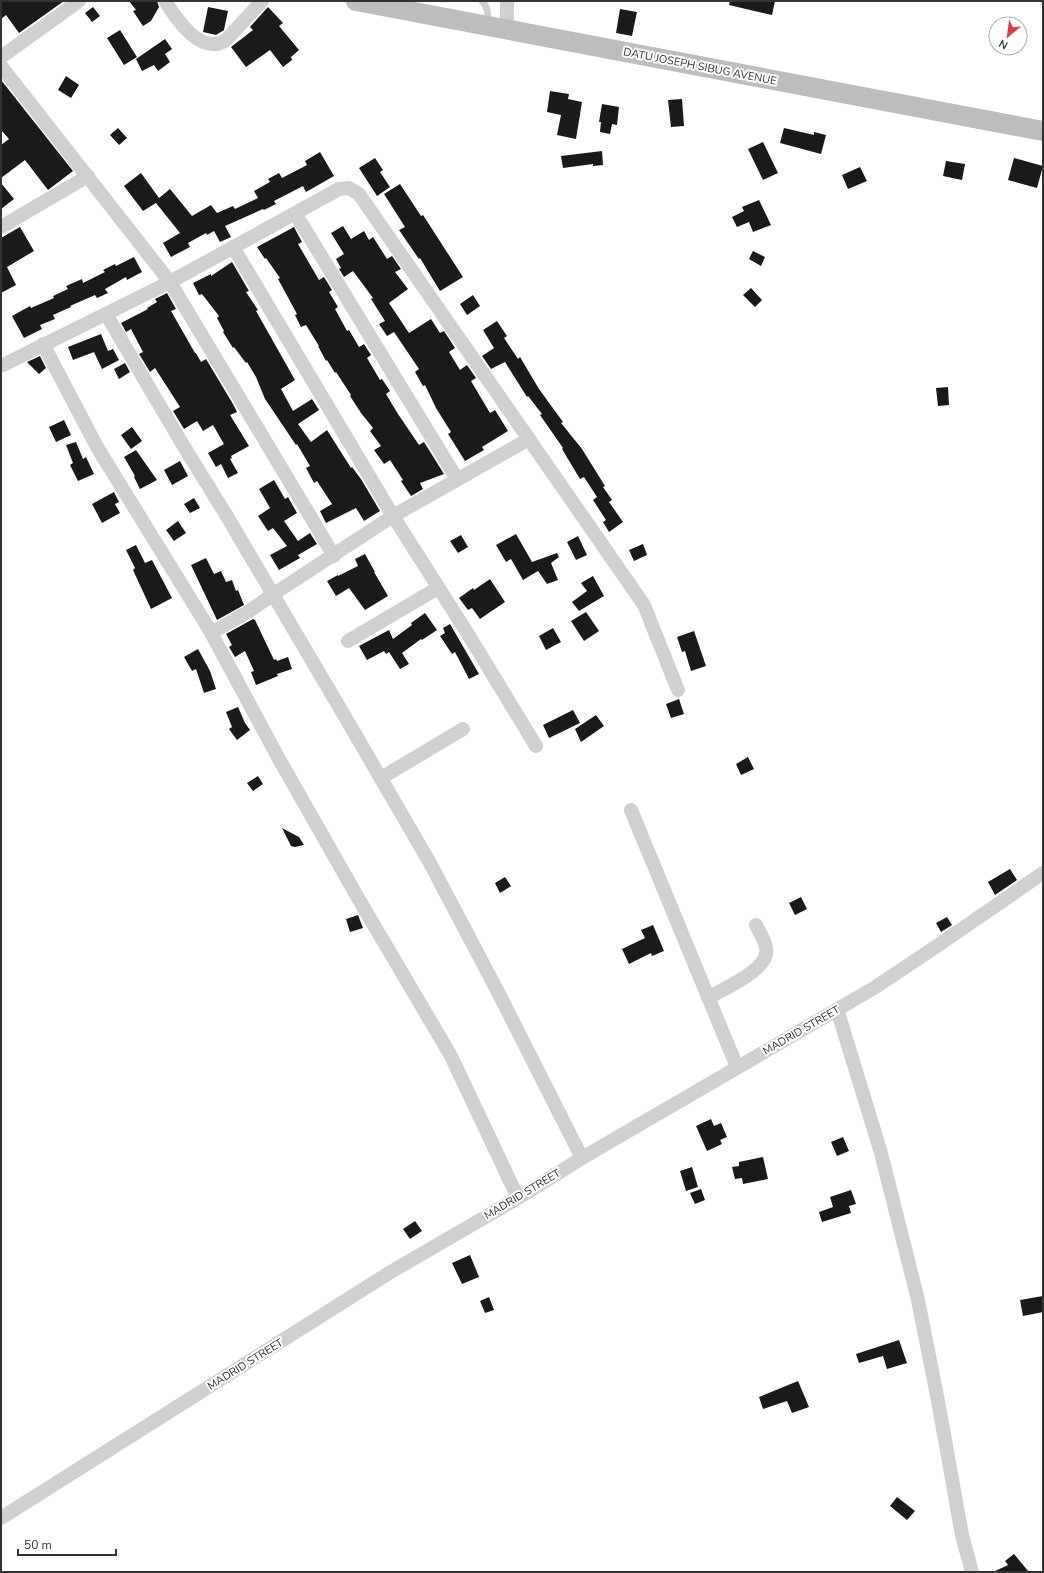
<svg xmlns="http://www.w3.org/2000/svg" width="1044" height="1573" viewBox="0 0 1044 1573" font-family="'Nunito Sans',sans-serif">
	<rect width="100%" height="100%" fill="#fff"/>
	<path fill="#1a1a1a" d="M1 1H64L19 33 6 15 1 19Z
		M129 1H157L159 7 151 21 143 26 133 11 136 10Z
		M730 1H775L772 15 729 5Z
		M93 7 100 16 92 22 85 13Z
		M208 7 228 11 224 30 216 35 203 32Z
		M268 7 283 23 279 26 299 50 291 57 292 60 283 67 270 50 246 67 231 47 253 30 250 27Z
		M620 9 637 12 632 36 616 33Z
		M120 30 137 57 124 65 107 38Z
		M165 39 172 49 165 54 170 62 158 71 154 65 142 71 136 59Z
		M66 76 79 85 71 98 58 90Z
		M1 80 73 171 48 190 25 160 1 178V145L9 139 1 130Z
		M550 91 569 94 568 99 582 102 576 139 557 135 561 115 547 112Z
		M682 99 684 126 671 127 668 100Z
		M602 104 619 107 617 125 612 124 610 134 600 132 601 122H599Z
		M118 128 127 138 119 145 110 135Z
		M784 128 814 135V132L826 135 821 154 780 143Z
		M763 142 778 173 763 180 748 149Z
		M602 151 603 165 593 166V164L563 168 561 156Z
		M320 152 334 176 306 192 303 186 274 201 276 204 264 210 263 209 225 226 231 237 220 242 214 231 207 235 206 233 188 243 190 247 171 257 163 243 180 233 156 203 143 211 124 186 141 173 159 198 170 189 192 216 211 205 217 213 233 206 235 209 258 198 254 191 270 182 268 179 279 173 282 178 307 165 305 161Z
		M375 158 383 170 380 172 390 187 377 196 359 168Z
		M1014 158 1043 166 1037 188 1008 180Z
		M946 161 965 164 962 180 943 176Z
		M860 167 867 181 848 189 842 175Z
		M1 183 14 199 1 209Z
		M400 184 421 216 423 215 463 277 440 291 420 258 419 259 399 230 405 227 384 194Z
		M759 200 771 225 753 232 749 222 737 227 732 217 744 211 742 207Z
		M343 226 351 239 364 231 369 240 373 237 387 259 392 256 401 269 395 272 408 289 389 303 409 333 431 319 440 333 444 331 455 348 449 352 460 370 467 365 476 378 471 381 490 413 495 410 508 431 482 447 484 450 465 461 448 434 451 432 436 408 425 385 423 386 415 372 419 369 394 332 387 336 379 324 385 321 371 299 373 298 353 271 344 277 339 269 341 268 336 259 344 254 331 233Z
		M20 227 34 251 7 267 16 285 1 293V238Z
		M294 227 302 242 298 244 319 280 324 277 332 290 329 292 338 307 335 309 347 331 349 330 359 347 364 344 371 355 367 358 380 380 382 379 390 391 386 394 398 414 419 445 424 442 444 474 420 483 423 489 411 496 401 481 403 480 390 460 384 464 374 450 381 446 370 431 373 428 361 413 350 396 351 395 336 372 335 373 327 360 326 361 318 346H319L306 325 301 327 295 315 297 314 278 279 280 278 266 258 265 259 257 247Z
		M753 251 765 257 761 266 749 259Z
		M134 257 142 272 127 280 126 277 105 289 108 293 97 298 95 295 70 306 71 307 53 315 55 319 40 325 42 329 24 338 12 316 30 306 31 308 54 298 53 296 68 289 66 286 82 279 83 283 105 272 103 270 115 264 116 266Z
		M232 262 249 291 246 292 258 310 256 311 295 380 281 389 293 411 312 399 319 410 298 424 311 442 327 430 351 468 352 467 361 479 380 511 364 521 356 508 326 523 320 511 332 504 317 481 314 483 306 468 310 466 297 444 296 445 265 399 256 377 247 362 246 363 234 347 233 348 223 332 224 331 217 318 219 316 202 294 199 295 193 283 211 274V276Z
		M751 288 762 300 755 307 743 295Z
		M167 293 176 309 171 311 195 353H196L201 362 206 359 233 404 237 412 230 415 249 446 231 456 232 458 230 459 238 473 228 478 221 464 216 467 208 453 224 444 213 425 203 431 197 421 184 429 173 411 180 407 155 368 150 372 139 354 143 352 131 329 126 332 121 323 148 309 147 308 157 302 155 299Z
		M473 295 480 306 467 315 460 304Z
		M497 321 507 336 504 338 518 359 520 357 539 389 563 422 561 423 582 449 605 486 603 487 612 500 609 502 623 522 609 532 603 522 606 520 593 500 597 497 584 477 580 479 562 449 563 448 540 415 542 414 528 396 527 397 505 362 491 369 482 356 494 348 483 330Z
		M101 334 108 351 113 349 119 360 102 369 94 352 73 360 68 347Z
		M40 356 46 368 39 374 27 362Z
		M125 363 130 372 119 379 114 369Z
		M948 387 949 405 938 406 936 388Z
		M64 420 71 435 56 442 49 427Z
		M132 427 142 441 131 449 121 435Z
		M76 442 83 459 86 457 94 474 78 481 70 465 73 463 66 445Z
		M136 450 157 480 140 489 134 477 135 476 124 457Z
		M180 461 188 476 172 485 164 470Z
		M274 480 285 499 288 497 297 513 284 521 298 541 310 533 317 544 298 555 300 558 279 570 270 555 287 546 273 528 268 531 258 516 270 508 259 489Z
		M114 492 119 502 115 504 120 513 102 523 92 504Z
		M194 498 200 508 190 513 184 504Z
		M178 521 186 533 174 541 166 530Z
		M516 534 532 562 557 553 559 557 551 563 558 580 547 584 538 571 523 580 511 559 506 562 496 545Z
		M461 535 468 547 458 553 450 541Z
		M578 536 587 555 576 560 567 542Z
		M643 544 647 555 634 561 629 550Z
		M136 545 145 563 152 560 172 598 151 609 133 570 135 568 126 550Z
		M365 554 375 572H374L388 596 365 610 349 588 336 596 327 581 338 575V576L358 566 355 559Z
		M206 558 214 574 221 571 226 582 232 580 236 591 238 590 244 605 217 620 191 565Z
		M593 576 604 596 579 611 572 602 587 591 581 583Z
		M490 579 505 602 480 619 472 608 468 610 459 598 473 588 474 590Z
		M586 612 599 631 584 641 571 621Z
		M425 613 437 630 422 640 421 639 402 653 409 664 400 669 389 652 386 654 384 651 367 660 359 646 389 630 393 639 412 625 411 623Z
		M253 619 255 620 274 660 276 659 277 661 288 657 292 669 277 674 278 676 256 685 251 672 254 671 245 651 235 657 229 647 232 645 226 634Z
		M450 624 479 674 469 679 455 652 452 654 440 636 445 633 443 628Z
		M553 628 561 642 546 650 539 636Z
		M694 631 706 666 691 671 685 651 682 652 677 637Z
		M198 649 210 671 216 689 204 693 196 669 192 671 184 657Z
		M679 699 684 714 671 718 666 704Z
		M238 707 245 723 250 730 237 740 229 729 232 727 226 712Z
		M573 710 580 723 549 738 543 725Z
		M596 715 604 726 581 742 575 729Z
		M748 757 754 769 741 775 736 764Z
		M258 776 263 784 253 791 247 783Z
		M282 828 299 837 304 845 295 847 291 846Z
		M1010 869 1017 880 995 895 988 882Z
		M505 877 511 886 500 893 495 883Z
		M801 897 807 909 795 915 789 903Z
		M358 915 363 928 350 932 346 919Z
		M947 917 952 925 941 932 936 923Z
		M653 925 664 951 652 956 651 953 629 964 622 949 645 938 641 930Z
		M711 1119 714 1126 721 1123 727 1137 720 1140 722 1144 707 1151 696 1126Z
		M843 1137 849 1151 837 1156 831 1142Z
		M763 1157 768 1179 743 1184 742 1178 735 1179 732 1167 739 1166V1162Z
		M692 1167 698 1187 686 1191 680 1171Z
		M701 1189 705 1200 695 1204 690 1193Z
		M851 1190 856 1204 849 1206 851 1213 822 1222 819 1212 833 1207 830 1197Z
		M415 1221 422 1231 410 1239 403 1229Z
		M470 1255 479 1277 462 1284 452 1263Z
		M1043 1296V1312L1023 1316 1020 1300Z
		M489 1297 494 1310 485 1313 480 1301Z
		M899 1340 907 1363 887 1369 883 1356 859 1363 856 1354Z
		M798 1381 809 1407 792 1413 787 1401 763 1409 759 1397Z
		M897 1497 915 1511 907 1520 890 1506Z
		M1014 1554 1029 1572H993L1008 1565 1005 1561Z"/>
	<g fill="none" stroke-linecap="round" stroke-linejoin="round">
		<path stroke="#d0d0d0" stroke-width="7" d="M482 1C489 8 488 16 487 25"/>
		<path stroke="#d0d0d0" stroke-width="14" d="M165 1C177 20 201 56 226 40L262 1
			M507 29V1
			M1 57 79 1
			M1 66 170 282 334 556
			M295 213 457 479
			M1 227 88 176
			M233 247 393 516 468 634 536 746
			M106 314 183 445 228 518 351 727 430 863 499 994 582 1158
			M43 344 97 447 209 629 279 759 358 898 451 1056 518 1198
			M3 365 170 282 339 189 349 188 359 194 644 605 678 690
			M211 633 248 612 272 595 393 516 529 439
			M348 641 438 588
			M381 778 463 729
			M631 810 737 1067
			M708 998C723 989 771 969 766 948 765 940 759 932 756 925
			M837 1009 881 1153 918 1300 938 1401 962 1535 972 1572
			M1 1518 389 1273 518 1198 582 1158 874 988 937 946 1043 873"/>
		<path stroke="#bdbdbd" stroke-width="20" d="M356 1 1043 131"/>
	</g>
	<g text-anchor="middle" stroke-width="4" stroke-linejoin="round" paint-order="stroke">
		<g font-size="11" fill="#333" stroke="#fff">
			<text transform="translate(700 66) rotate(11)" y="4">DATU JOSEPH SIBUG AVENUE</text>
			<text transform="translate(801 1030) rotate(-30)" y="4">MADRID STREET</text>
			<text transform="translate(522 1194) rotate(-31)" y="4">MADRID STREET</text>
			<text transform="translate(245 1364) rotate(-32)" y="4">MADRID STREET</text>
		</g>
	</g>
	<rect width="1044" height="1573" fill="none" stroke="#333333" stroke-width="4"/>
	<g transform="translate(1008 36) rotate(209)"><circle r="19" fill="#ffffff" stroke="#adadad"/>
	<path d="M0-3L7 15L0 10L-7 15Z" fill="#e63946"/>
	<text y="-6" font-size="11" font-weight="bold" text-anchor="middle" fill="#333333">N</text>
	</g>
	<path d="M18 1549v6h98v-6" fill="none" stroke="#333333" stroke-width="2"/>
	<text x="24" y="1549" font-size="12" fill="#333333" stroke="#ffffff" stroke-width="3" paint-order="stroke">50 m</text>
</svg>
